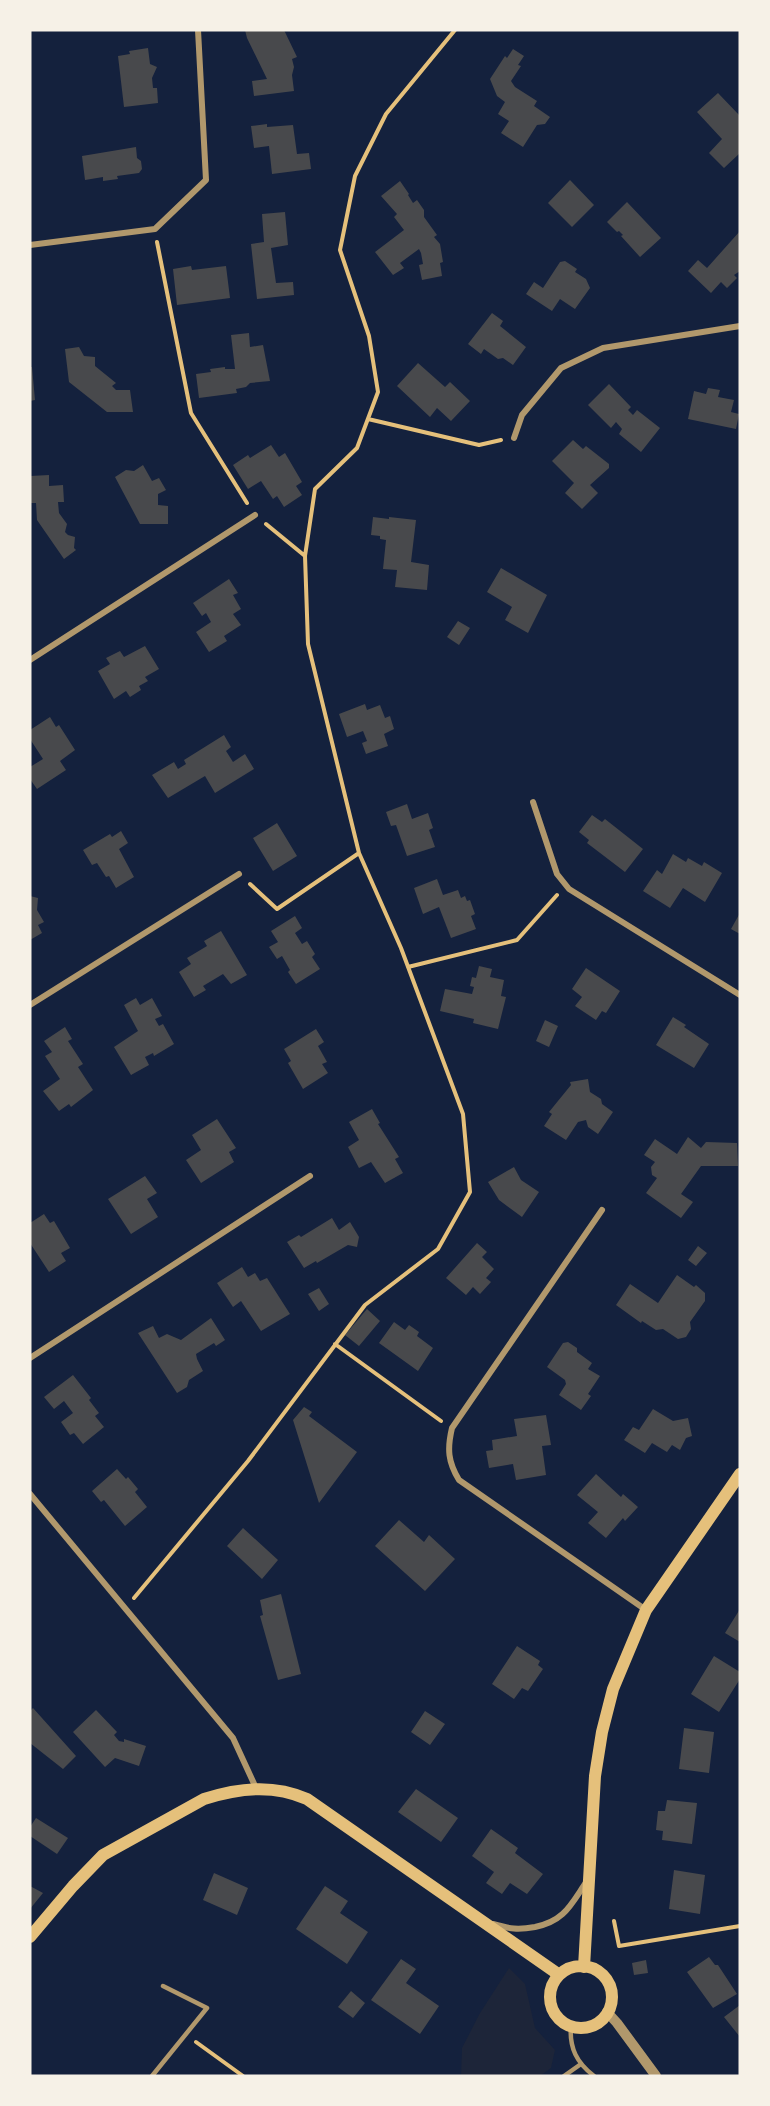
<svg xmlns="http://www.w3.org/2000/svg" width="770" height="2106" viewBox="0 0 770 2106" font-family="Signika,sans-serif">
	<rect width="100%" height="100%" fill="#14213d"/>
	<path fill="#1d2539" d="M509 1968 525 1984 535 2028 555 2050 551 2068 540 2076H461L462 2048 480 2013Z"/>
	<path fill="#48494c" d="M245 30H284L297 57 292 59 294 67 292 75 294 91 254 96 252 81 267 79 247 38Z
		M148 48 150 64 157 67 152 78 153 88H157L158 103 124 107 118 56 130 54 129 51Z
		M513 49 524 56 518 65 521 66 511 81 515 87 537 101 534 106 550 117 545 124 537 125 523 147 501 133 509 121 498 114 505 102 497 96 490 79 505 56 507 58Z
		M718 93 740 116V153L724 168 709 153 722 139 697 112Z
		M267 124V127L293 125 297 154 309 153 311 169 272 174 269 146 254 148 251 126Z
		M136 147 137 158 141 161 142 169 139 173 117 176 118 179 103 181V177L85 180 82 156Z
		M570 180 594 205 572 227 548 203Z
		M400 181 409 194 408 195 413 203 417 200 424 210V217L437 235 434 237 440 244 443 262 440 263 442 276 422 280 419 265 423 264 421 253 419 249 400 263 404 268 393 275 375 252 404 230 394 217 397 214 381 196Z
		M627 202 661 238 640 257 621 236 623 235 619 231 617 232 607 222Z
		M285 212 288 245 271 248 276 283 293 282 294 295 257 299 251 244 264 242 262 214Z
		M740 231V271L734 275 737 278 727 288 721 282 711 293 688 271 698 260 707 268Z
		M565 261 577 269 575 272 586 279 590 288 575 309 560 299 552 311 526 294 534 282 543 288 560 262Z
		M191 266 192 270 226 266 230 298 177 305 173 269Z
		M492 313 503 321 500 326 526 347 513 365 503 358 498 359 484 349 481 354 468 344Z
		M249 333 250 347 263 345 270 381 250 383 246 387 236 389 237 393 199 398 196 374 211 372 210 369 225 367V369H235L231 335Z
		M79 347 84 356 95 357V366L116 383 112 386 116 390H130L133 412H107L69 382 65 349Z
		M418 363 445 387 450 382 470 401 451 421 437 408 430 417 397 386Z
		M30 367H32L35 400 30 401Z
		M609 384 631 407 628 410 633 415 637 410 660 428 641 452 619 434 622 429 616 422 611 428 588 405Z
		M708 388 720 390 718 397 734 400 731 412 739 414 736 429 688 419 694 391 706 394Z
		M573 440 583 449 586 446 609 464V468L590 485 598 493 582 509 565 493 574 483 552 461Z
		M271 445 279 457 285 453 302 482 296 486 302 495 284 507 277 496 273 499 261 481 248 489 233 465 248 455 250 458Z
		M143 465 152 481 159 478 166 490 158 494V505L168 506V524H140L115 477 126 470 134 471Z
		M49 475V486L63 485 64 502H58L59 513 67 524 65 532 68 535 75 537 74 548 76 550 64 559 37 520 36 503H30V476Z
		M373 517 389 519V517L416 520 411 562 429 565 427 590 395 587 397 570 383 569 386 540 380 539V536L371 535Z
		M501 568 547 595 528 633 505 620 512 607 487 592Z
		M229 579 238 593 233 595 241 609 233 614 241 625 224 636 227 641 209 652 196 632 211 622 206 613 202 616 193 603Z
		M458 621 470 628 459 645 447 637Z
		M145 646 159 669 145 677 148 681 139 686 141 690 130 697 126 691 114 699 98 671 110 664 106 658 120 651 124 657Z
		M365 704 367 710 380 705 385 718 390 716 394 729 384 734 388 746 366 754 362 743 367 741 363 731 347 737 339 714Z
		M50 717 56 727 59 725 75 750 60 761 66 770 37 789 30 779V767L43 759 30 739V730Z
		M224 735 231 747 226 751 233 762 245 754 254 769 215 793 205 776 168 798 152 775 174 762 178 769 186 764 184 760Z
		M407 804 412 819 428 813 433 828 429 830 435 847 407 856 396 825 391 826 386 812Z
		M592 815 602 822 605 819 643 849 625 872 587 843 589 840 579 832Z
		M277 823 297 856 273 871 253 838Z
		M121 831 128 843 119 849 134 877 116 888 109 876 106 877 97 863 92 865 83 850 110 834 112 837Z
		M673 854 686 862 688 858 702 866 704 862 722 873 705 902 683 888 670 908 643 891 657 870 662 874Z
		M437 879 443 895 458 890 461 898 465 896 467 901 470 900 475 914 471 916 476 929 451 938 439 907 423 914 414 888Z
		M30 896 38 898 37 910 44 922 38 925 42 933 30 940Z
		M740 913V934L731 929Z
		M295 916 302 928 295 933 302 944 307 941 315 954 312 957 320 969 296 984 288 972 290 970 282 956 277 959 269 947 278 942 271 931Z
		M221 931 247 975 231 984 223 974 203 986 206 990 194 997 179 972 191 964 187 958 207 946 204 941Z
		M479 966 492 969 490 977 504 980 501 996 506 997 498 1029 473 1023 474 1019 440 1011 445 989 472 994 474 987 470 986 472 977 476 978Z
		M586 968 620 991 606 1013 602 1011 596 1020 575 1006 582 997 572 989Z
		M136 998 140 1005 152 998 162 1016 155 1019 159 1026 163 1024 174 1044 154 1056 153 1053 145 1057 149 1065 131 1075 114 1047 138 1031 124 1005Z
		M673 1017 686 1025 684 1027 709 1044 694 1068 656 1045Z
		M545 1020 558 1026 549 1047 536 1041Z
		M65 1027 72 1039 68 1041 83 1064 78 1067 93 1090 71 1107 69 1104 59 1111 43 1091 60 1079 45 1056 52 1052 44 1041Z
		M316 1029 324 1042 318 1046 327 1062 322 1064 328 1073 303 1089 288 1063 291 1061 284 1049Z
		M588 1079 590 1092 601 1099 602 1104 613 1112 598 1134 588 1127 586 1120 578 1122 566 1140 544 1126 552 1114 549 1112 571 1085 570 1082Z
		M372 1109 380 1123 378 1124 399 1157 395 1159 403 1173 385 1183 371 1162 359 1168 348 1147 359 1140 349 1122Z
		M217 1119 236 1148 229 1152 234 1162 201 1183 186 1160 201 1150 192 1135Z
		M688 1137 701 1148 706 1142 737 1143 738 1166H701L681 1194 693 1202 681 1218 646 1193 657 1178 652 1175 651 1167 655 1162 644 1155 655 1139 677 1154Z
		M514 1167 521 1180 539 1192 522 1217 499 1200 488 1182Z
		M145 1176 157 1193 147 1199 158 1217 131 1234 108 1199Z
		M44 1214 50 1223 54 1221 70 1248 61 1253 66 1261 49 1272 30 1243V1223Z
		M332 1218 339 1230 350 1222 359 1237 357 1247 348 1245 317 1263 316 1261 304 1268 287 1242 299 1235 301 1237Z
		M477 1243 487 1252 482 1257 494 1269 486 1278 491 1282 480 1294 473 1287 466 1295 446 1278Z
		M698 1246 707 1253 696 1266 688 1260Z
		M242 1267 248 1277 255 1273 260 1281 267 1278 290 1314 261 1331 241 1301 233 1307 217 1283Z
		M677 1275 694 1287 696 1285 705 1293V1301L690 1322 691 1329 686 1337 678 1339 663 1329 656 1330 642 1321 641 1323 616 1305 630 1284 658 1303Z
		M319 1288 329 1304 319 1311 308 1294Z
		M367 1309 380 1321 359 1346 345 1335Z
		M211 1318 225 1340 216 1346 214 1343 196 1354 197 1359 203 1371 189 1380 187 1387 177 1393 138 1333 153 1326 159 1338 167 1334 181 1340Z
		M394 1322 405 1330 409 1325 419 1332 417 1336 433 1348 418 1371 379 1343Z
		M568 1342 577 1348V1352L592 1363 588 1369 600 1376 588 1394 591 1396 581 1410 559 1395 566 1384 565 1380 547 1367 563 1343Z
		M73 1375 91 1398 89 1400 99 1413 95 1416 104 1427 83 1444 74 1433 70 1435 61 1422 73 1413 64 1401 54 1409 44 1397Z
		M304 1407 312 1412 309 1416 357 1452 319 1503 293 1420Z
		M653 1409 673 1421 688 1418 692 1436 686 1438 680 1450 672 1445 667 1452 652 1443 645 1453 624 1440 633 1427 639 1430Z
		M546 1415 551 1445 542 1446 546 1475 516 1480 513 1464 489 1468 486 1451 493 1450 492 1440 517 1436 514 1419Z
		M117 1469 126 1479 128 1477 138 1489 135 1492 147 1507 125 1526 104 1500 101 1502 92 1491Z
		M596 1474 621 1497 623 1494 638 1507 625 1521 623 1518 606 1538 588 1523 598 1512 577 1495Z
		M399 1520 424 1542 429 1535 455 1559 425 1591 375 1546Z
		M243 1528 278 1560 262 1579 227 1546Z
		M281 1594 301 1674 278 1680 260 1616 263 1615 260 1600Z
		M740 1609V1642L725 1633Z
		M517 1646 540 1661 538 1665 543 1669 528 1691 522 1688 514 1699 492 1684Z
		M714 1656 740 1672V1679L719 1712 691 1694Z
		M33 1708 76 1756 63 1769 30 1743V1711Z
		M96 1710 117 1732 114 1735 119 1741 124 1742V1739L146 1746 139 1766 115 1758 105 1767 73 1732Z
		M425 1711 445 1724 430 1745 411 1732Z
		M684 1728 714 1732 709 1773 679 1769Z
		M416 1789 458 1818 441 1842 398 1812Z
		M667 1800 697 1803 692 1844 662 1840 663 1831 656 1830 658 1811H665Z
		M36 1818 68 1838 57 1854 30 1836V1827Z
		M491 1829 518 1848 515 1853 543 1874 527 1894 510 1883 502 1894 486 1883 494 1872 472 1856Z
		M674 1870 705 1875 700 1914 669 1909Z
		M214 1873 248 1888 237 1915 203 1900Z
		M30 1886 43 1893 30 1909Z
		M325 1886 348 1901 340 1913 368 1932 347 1964 296 1929Z
		M709 1957 715 1965H718L737 1994 713 2008 687 1972Z
		M401 1959 416 1969 406 1983 439 2006 420 2034 371 2000Z
		M646 1960 648 1973 634 1975 632 1963Z
		M351 1991 365 2003 353 2018 338 2007Z
		M740 2005V2037L724 2017Z"/>
	<g fill="none" stroke-linecap="round" stroke-linejoin="round">
		<path stroke="#e5c07b" stroke-width="4" d="M157 242 191 413 247 503
			M368 419 479 445 501 440
			M266 524 305 556
			M250 884 277 909 359 853
			M408 967 517 940 557 895
			M335 1344 441 1421
			M134 1598 248 1461 365 1305 438 1249 470 1192 463 1114 401 948 359 853 308 644 305 556 315 489 357 448 378 392 369 336 340 250 355 176 386 114 455 30
			M614 1921 619 1946 740 1926
			M196 2042 243 2076"/>
		<path stroke="#b1986c" stroke-width="4.5" d="M571 2026C569 2048 577 2063 594 2076
			M152 2076 207 2008 163 1986
			M564 2076 581 2064"/>
		<path stroke="#b1986c" stroke-width="6" d="M30 245 155 229 206 180 198 30
			M514 438 522 415 561 368 603 348 740 326
			M30 660 255 515
			M533 802 557 874 569 889 740 995
			M30 1005 239 874
			M602 1210 452 1428C447 1449 448 1462 459 1480L646 1610
			M30 1358 310 1176
			M30 1494 233 1738 256 1788
			M493 1924C510 1929 518 1930 535 1927 565 1921 571 1904 587 1881"/>
		<path stroke="#b1986c" stroke-width="10" d="M607 2012 617 2023 656 2076"/>
		<path stroke="#e5c07b" stroke-width="12" d="M30 1937 73 1886 103 1855 204 1799C239 1788 273 1784 307 1799L558 1974
			M550 1997a31 31 0 1 1 62 0a31 31 0 1 1-62 0Z
			M584 1967 595 1776 602 1732 613 1689 646 1610 740 1474"/>
	</g>
	<rect width="770" height="2106" fill="none" stroke="#f6f1e7" stroke-width="63"/>
</svg>
